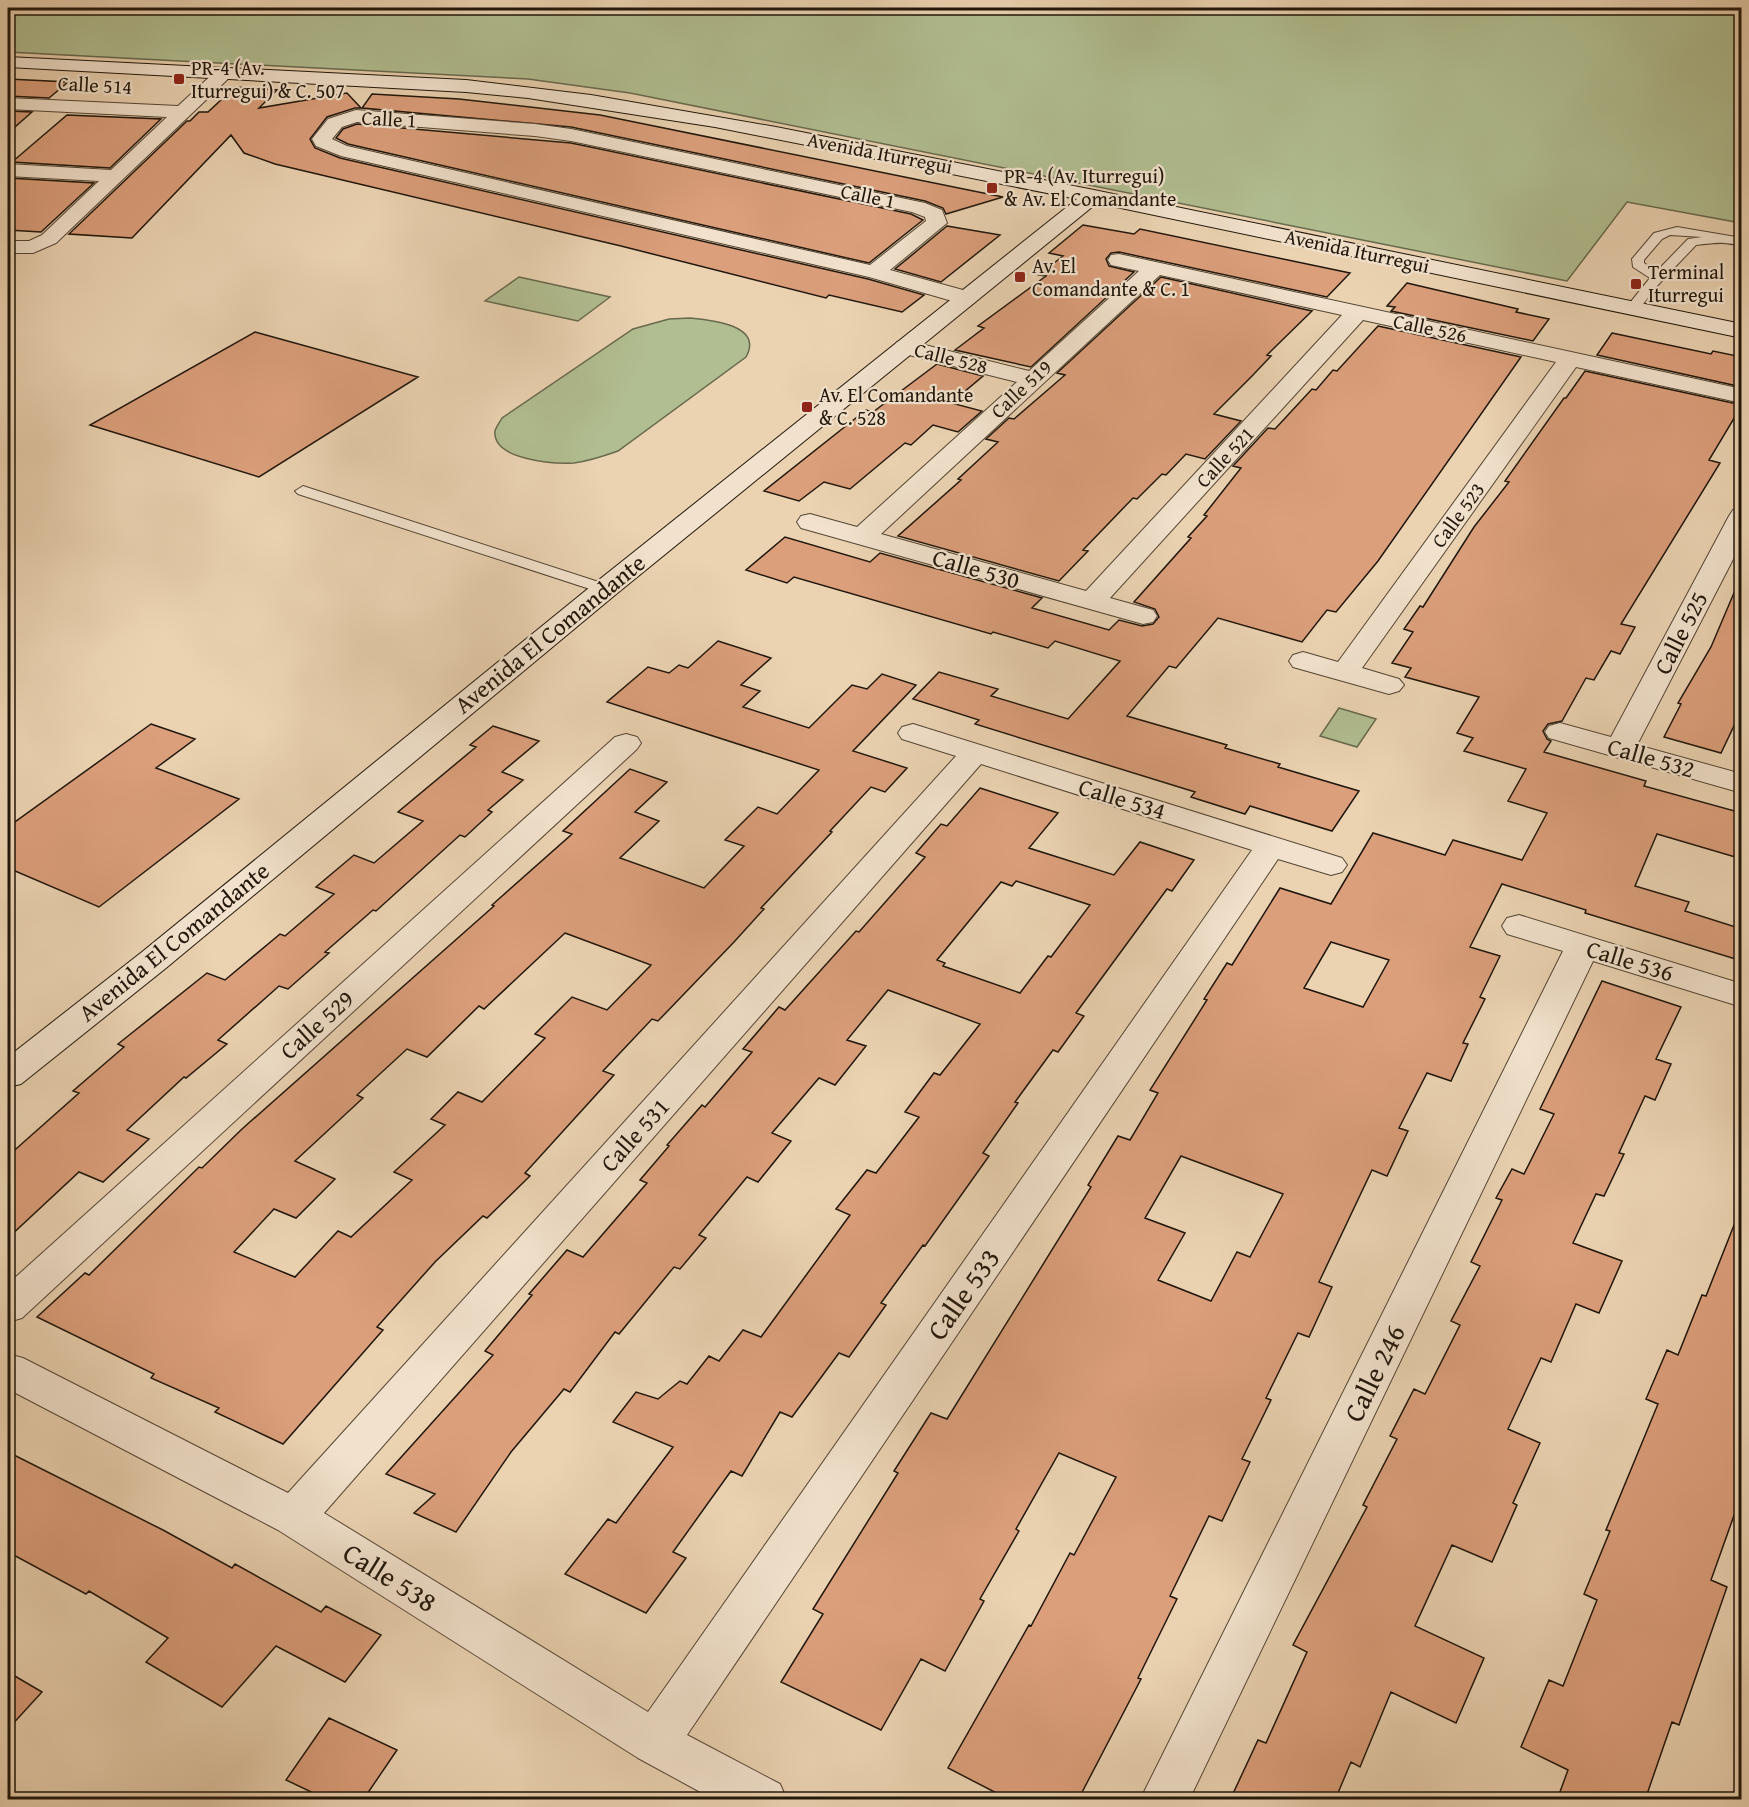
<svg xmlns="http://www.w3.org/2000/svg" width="1749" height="1807" viewBox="0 0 1749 1807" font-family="'Gentium Book Plus',serif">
	<rect width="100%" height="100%" fill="#ebd3b2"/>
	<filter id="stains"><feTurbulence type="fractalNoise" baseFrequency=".00333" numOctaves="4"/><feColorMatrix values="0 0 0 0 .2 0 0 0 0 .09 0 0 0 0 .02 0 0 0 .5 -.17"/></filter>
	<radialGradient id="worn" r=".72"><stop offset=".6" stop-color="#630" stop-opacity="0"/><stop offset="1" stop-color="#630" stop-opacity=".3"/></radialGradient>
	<path fill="#b1be91" stroke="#686a4e" stroke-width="1.5" d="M8 8H1741V223L1627 202 1567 281 630 93 528 79 8 52Z
		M519 277 610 297 578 321 485 301Z
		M690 318C711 320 764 325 746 357L618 451C604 456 589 461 574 463 554 464 492 460 495 431 496 427 500 422 502 418L633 329 669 319Z
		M1339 708 1376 719 1357 747 1320 736Z"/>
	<path fill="#db9f7b" stroke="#20160a" stroke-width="1.5" fill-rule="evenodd" d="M8 79 68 82 49 98 8 96Z
		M235 87 277 90 259 108 347 93 361 108H355L327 117 310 139 315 148 340 158 868 279 924 295 902 312 829 295 826 298 621 246 275 164 244 153 231 135 132 238 69 234 187 121H190L199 112H208Z
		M372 94 459 99 600 115 1003 197 946 214 943 208 925 201 571 127 362 108Z
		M8 111 32 112 8 133Z
		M67 115 161 119 110 168 12 162Z
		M357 124 571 143 911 214 923 220 869 263 348 144 336 138 343 129Z
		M8 178 94 183 41 232 8 230Z
		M1083 225 1134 234 1140 229 1350 273 1327 297 1119 252 1111 253 1106 259 1109 266 1134 272 1031 367 955 350 984 328 978 326 1046 276 1039 275 1063 256 1049 253Z
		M947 226 1000 235 941 282 895 269Z
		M1161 277 1312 311 1267 355 1271 356 1253 375 1214 414 1241 421 1205 459 1186 454 1166 475 1162 474 1137 499 1133 498 1083 550 1088 551 1059 581 898 536 961 480 958 479 998 442 986 439 1009 418 1014 419 1065 375 1057 373Z
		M1407 283 1518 309 1516 312 1549 319 1533 341 1391 311 1395 307 1387 306Z
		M1378 326 1521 357 1378 561 1336 612 1327 610 1302 642 1218 618 1176 668 1169 666 1127 716 1227 745 1225 748 1280 764 1278 767 1359 791 1332 831 1250 806 1245 814 1191 797 1195 792 975 724 979 720 913 699 939 672 998 689 991 696 1068 719 1120 661 1055 641 1048 648 993 632 991 634 794 577 787 583 746 570 785 537 870 562 880 553 1042 598 1032 608 1109 630 1119 620 1142 626 1153 624 1159 617 1155 609 1134 602 1191 538 1188 537 1207 516 1204 515 1241 468 1233 466 1268 428 1275 429 1312 389 1316 390 1333 370 1337 371Z
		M255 332 418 377 259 477 90 425Z
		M1612 333 1711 354 1713 351 1742 357V387L1597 355Z
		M937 364 983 376 951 403 982 411 958 432 933 425 911 445 905 443 850 489 824 482 799 501 764 491 866 410 873 412Z
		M1585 371 1742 405 1709 460 1720 463 1621 624 1635 627 1620 654 1611 651 1594 680 1586 678 1562 721 1548 724 1543 731 1547 739 1551 741 1544 752 1646 781 1644 786 1742 813V859L1657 834 1635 886 1689 902 1685 911 1742 929V961L1585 913 1586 910 1502 884 1470 947 1500 956 1480 997 1485 999 1463 1043 1468 1044 1451 1081 1427 1073 1399 1128 1408 1131 1387 1176 1372 1170 1319 1282 1332 1287 1309 1337 1298 1333 1266 1398 1271 1400 1242 1459 1250 1462 1222 1521 1209 1516 1170 1596 1177 1599 1138 1678 1141 1679 1078 1800H1010L948 1768 1029 1625 1031 1626 1070 1553 1074 1555 1116 1477 1059 1453 1016 1529 1019 1531 980 1599 984 1601 945 1671 921 1659 881 1730 781 1682 823 1614 813 1609 898 1473 894 1471 931 1413 947 1419 1091 1187 1088 1185 1118 1136 1130 1140 1158 1093 1150 1090 1207 1000 1204 999 1227 963 1232 965 1280 888 1331 904 1373 833 1445 855 1453 840 1522 860 1547 813 1508 801 1526 769 1464 751 1473 738 1457 733 1479 697 1405 677 1411 668 1392 663 1413 632 1404 629 1420 606 1423 607 1474 527 1509 482 1505 481 1564 398H1566ZM1331 942 1389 960 1363 1007 1304 988ZM1181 1156 1283 1194 1250 1257 1237 1252 1211 1301 1158 1280 1185 1233 1145 1218Z
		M1742 574V709L1721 753 1664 737 1681 704 1678 703 1711 647Z
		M718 641 771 658 741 685 760 691 743 707 809 728 852 685 867 689 882 674 916 685 853 751 907 768 885 792 871 787 830 831 832 832 761 908 764 909 734 942 658 1021 652 1019 603 1071 614 1075 525 1173 530 1176 487 1218 483 1216 435 1262 377 1327 383 1330 283 1444 215 1412 219 1408 151 1378 154 1374 37 1317 85 1273 89 1275 199 1167 202 1168 242 1129 494 906 492 905 572 834 563 831 630 769 667 782 635 812 659 821 620 858 704 888 744 846 725 840 758 807 777 814 819 770 607 702 648 667 669 673 679 665 688 668ZM565 933 651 965 607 1010 572 997 535 1034 545 1038 482 1102 458 1092 431 1119 445 1125 394 1172 412 1180 351 1237 338 1231 295 1277 234 1252 274 1209 296 1218 335 1179 295 1161 363 1098 357 1095 407 1049 427 1057 479 1006 484 1009Z
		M151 724 195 739 156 768 239 799 99 907 8 868V827Z
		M493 726 539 741 502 772 523 780 488 810 492 812 465 837 460 835 376 911 373 910 325 952 329 953 288 989 279 986 218 1040 227 1044 186 1078 184 1077 127 1130 149 1139 103 1182 79 1172 8 1238V1156L79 1093 73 1091 124 1047 118 1044 207 973 225 980 280 934 285 936 334 894 316 887 354 855 374 863 423 821 398 812 476 747 470 745Z
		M980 788 1058 813 1029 848 1114 875 1140 842 1194 860 1172 891 1167 889 1076 1013 1084 1016 1058 1052 1053 1050 1015 1102 1018 1103 983 1153 989 1156 925 1246 923 1245 881 1303 886 1305 849 1357 839 1353 792 1417 780 1412 742 1476 731 1471 673 1552 686 1558 646 1613 565 1574 608 1519 616 1523 673 1447 613 1422 636 1392 658 1399 680 1381 687 1384 709 1356 719 1361 743 1330 761 1337 850 1215 836 1209 867 1170 876 1173 919 1117 905 1112 934 1073 940 1075 980 1024 888 990 847 1040 866 1046 835 1085 819 1078 772 1133 791 1141 758 1182 747 1177 699 1235 706 1238 680 1269 674 1267 619 1334 615 1332 570 1392 564 1389 511 1452 456 1532 414 1513 435 1494 386 1474 493 1355 485 1351 532 1295 529 1294 567 1250 583 1257 647 1183 640 1180 669 1146 667 1145 702 1105 705 1107 752 1052 743 1049 779 1007 785 1010 856 931 859 932 925 857 916 853 941 824 947 826ZM1016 881 1090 905 1051 957 1048 956 1020 993 943 966 945 963 937 960 1001 882 1012 886Z
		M1602 981 1681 1007 1656 1059 1671 1064 1655 1100 1645 1096 1619 1153 1624 1154 1604 1196 1596 1194 1573 1243 1622 1261 1599 1313 1576 1304 1551 1362 1541 1358 1508 1429 1540 1443 1513 1503 1517 1505 1492 1562 1452 1545 1415 1626 1484 1658 1456 1723 1391 1692 1360 1767 1351 1762 1335 1800H1230L1258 1740 1266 1743 1307 1652 1293 1645 1367 1507 1363 1505 1397 1439 1390 1436 1414 1389 1425 1394 1460 1325 1451 1321 1480 1266 1471 1262 1502 1200 1496 1198 1512 1169 1524 1174 1554 1114 1540 1109Z
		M1740 1210 1742 1211V1493L1711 1580 1727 1587 1679 1725 1672 1722 1645 1800H1557L1568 1770 1521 1747 1549 1680 1563 1686 1597 1600 1584 1594 1610 1531 1606 1530 1658 1404 1646 1399 1667 1350 1678 1355 1702 1295 1706 1296Z
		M8 1452 163 1530 232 1568 235 1564 321 1612 326 1606 381 1635 345 1682 276 1646 222 1707 146 1662 168 1638 89 1591 86 1594 8 1552Z
		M8 1672 42 1692 8 1729Z
		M329 1718 397 1750 363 1800H328L286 1780Z"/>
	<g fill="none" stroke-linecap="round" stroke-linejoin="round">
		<g stroke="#534534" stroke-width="2">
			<path id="lane" d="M1677 227 1742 238V246C1720 241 1717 243 1696 245L1656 287 1637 312H1627L1625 309 1650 278 1633 267 1632 259 1654 233ZM1670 235 1702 237 1688 239 1657 271 1644 263V260L1662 239Z
				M303 486 611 586 613 589 605 594 599 592 298 494 295 491Z"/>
		</g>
		<g stroke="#534534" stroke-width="2">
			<path id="street" d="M224 68 230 69 233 73 230 77 56 243 33 253H8V241H29L42 235 99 181 8 176V164L111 170 167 117 8 109V98L178 106 218 69Z
				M356 110 535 124 571 129 925 203 942 210 947 223 890 270 974 293 977 298 974 303 966 305 869 277 341 156 316 146 312 139 328 119ZM357 122 535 136 571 141 912 212 925 217 926 221 870 265 347 146 332 139 342 127Z
				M1119 254 1742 389V403L1576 367 1362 668 1399 679 1404 685 1399 691 1389 694 1293 667 1289 661 1293 655 1303 652 1338 662 1556 362 1363 320 1110 598 1153 610 1157 616 1153 622 1143 624 801 528 797 522 801 516 810 514 857 527 1017 382 897 352 893 347 897 342 905 340 1029 371 1139 271 1111 265 1108 260 1111 255ZM1160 275 1342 315 1086 591 881 534Z
				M1742 508V542L1637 745 1742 774V793L1549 738 1545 732 1549 726 1560 723 1611 737 1729 516 1733 510Z
				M913 724 1342 858 1347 865 1342 872 1331 875 1278 859 687 1735 780 1784 787 1800H715L638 1758 278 1530 8 1389V1354L23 1358 288 1493 956 756 902 739 898 733 902 727ZM981 764 1252 850 648 1712 324 1513Z
				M626 734 637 737 641 743 637 749 22 1318 8 1322V1284L615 737Z
				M1519 915 1742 984V1007L1593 961 1189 1800H1140L1563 951 1507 934 1502 926 1507 918Z"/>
		</g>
		<g stroke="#20160a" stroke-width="2">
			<path id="secondary" d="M8 57 466 80 591 95 776 127 1094 190 1742 324V338L1097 203 615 595 166 968 21 1084 8 1087V1057L142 952 595 583 1077 199 715 127 528 98 466 92 8 67Z"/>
		</g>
		<use href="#lane" fill="#f2e2cd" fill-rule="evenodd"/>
		<use href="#street" fill="#f2e2cd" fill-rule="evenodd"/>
		<use href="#secondary" fill="#f2e2cd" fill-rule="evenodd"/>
	</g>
	<g fill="#8f2418" stroke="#f2e2cd" stroke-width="2">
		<rect x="173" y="73" width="12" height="12" rx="3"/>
		<rect x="986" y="182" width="12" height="12" rx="3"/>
		<rect x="1014" y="271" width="12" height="12" rx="3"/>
		<rect x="1630" y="278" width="12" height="12" rx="3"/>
		<rect x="801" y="401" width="12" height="12" rx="3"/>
	</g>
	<g text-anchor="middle" stroke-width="4.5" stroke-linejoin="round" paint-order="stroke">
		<g font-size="20" fill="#20160a" stroke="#f2e2cd" text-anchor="start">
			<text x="191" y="75">PR-4 (Av.<tspan x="191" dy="23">Iturregui) &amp; C. 507</tspan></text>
			<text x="1004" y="183">PR-4 (Av. Iturregui)<tspan x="1004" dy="23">&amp; Av. El Comandante</tspan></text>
			<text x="1032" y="273">Av. El<tspan x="1032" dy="23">Comandante &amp; C. 1</tspan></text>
			<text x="1648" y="279">Terminal<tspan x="1648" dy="23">Iturregui</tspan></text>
			<text x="819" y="402">Av. El Comandante<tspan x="819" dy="23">&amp; C. 528</tspan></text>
		</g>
		<g font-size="20" fill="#20160a" stroke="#f2e2cd">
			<text transform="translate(95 85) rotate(3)" y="7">Calle 514</text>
			<text transform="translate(389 119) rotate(3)" y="7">Calle 1</text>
			<text transform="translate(880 153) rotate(11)" y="7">Avenida Iturregui</text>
			<text transform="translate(868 196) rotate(12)" y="7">Calle 1</text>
			<text transform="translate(1357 251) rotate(12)" y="7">Avenida Iturregui</text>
			<text transform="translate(1430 328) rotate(12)" y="7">Calle 526</text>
			<text transform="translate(951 358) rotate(14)" y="7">Calle 528</text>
			<text transform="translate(1021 389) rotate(-43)" y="7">Calle 519</text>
			<text transform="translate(1225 457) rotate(-47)" y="7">Calle 521</text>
			<text transform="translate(1458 515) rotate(-54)" y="7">Calle 523</text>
		</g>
		<g font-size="24" fill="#20160a" stroke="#f2e2cd">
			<text transform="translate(976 569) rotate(16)" y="8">Calle 530</text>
			<text transform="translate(1681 633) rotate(-63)" y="8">Calle 525</text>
			<text transform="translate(550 634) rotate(-39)" y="8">Avenida El Comandante</text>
			<text transform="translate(1651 758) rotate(16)" y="8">Calle 532</text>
			<text transform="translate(1122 799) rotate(17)" y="8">Calle 534</text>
			<text transform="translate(174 942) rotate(-39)" y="8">Avenida El Comandante</text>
			<text transform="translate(1630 961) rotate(17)" y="8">Calle 536</text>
			<text transform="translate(317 1025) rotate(-42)" y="8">Calle 529</text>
			<text transform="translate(635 1135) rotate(-48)" y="8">Calle 531</text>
		</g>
		<g font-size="28" fill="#20160a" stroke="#f2e2cd">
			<text transform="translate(963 1294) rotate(-55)" y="10">Calle 533</text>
			<text transform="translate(1374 1373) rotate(-64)" y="10">Calle 246</text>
			<text transform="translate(390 1577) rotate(32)" y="10">Calle 538</text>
		</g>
	</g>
	<rect width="1749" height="1807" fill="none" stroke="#ebd3b2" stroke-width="30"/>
	<rect x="9" y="9" width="1731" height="1789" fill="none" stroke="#20160a" stroke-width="3"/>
	<rect x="15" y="15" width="1719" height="1777" fill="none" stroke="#20160a" stroke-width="1.5"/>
	<rect width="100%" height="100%" filter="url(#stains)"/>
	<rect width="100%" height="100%" fill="url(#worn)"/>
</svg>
